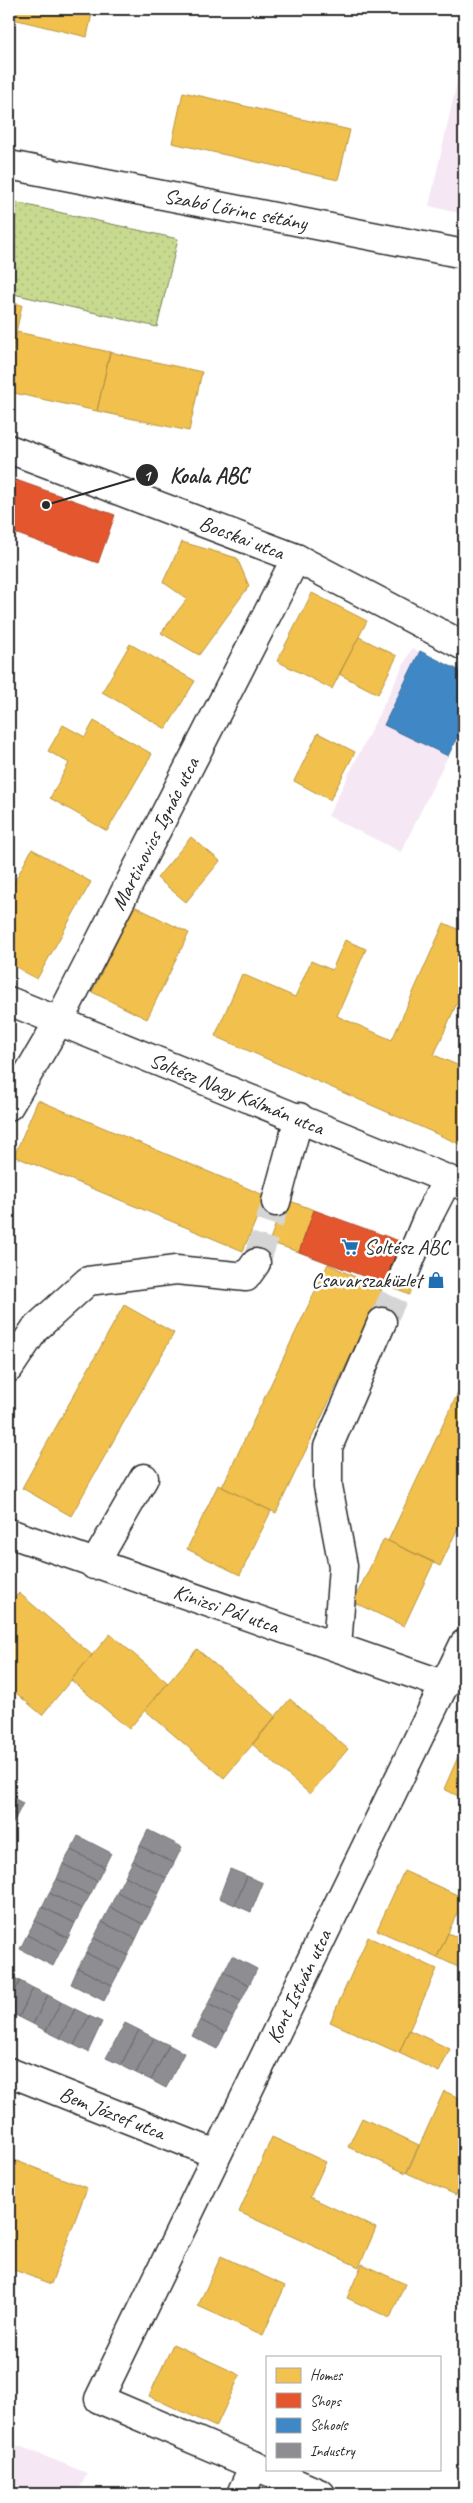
<svg xmlns="http://www.w3.org/2000/svg" width="473" height="2503" viewBox="0 0 473 2503" font-family="Caveat,sans-serif">
	<defs>
		<pattern id="grass-dots" width="8" height="8" patternUnits="userSpaceOnUse" patternTransform="scale(1.25)"><rect width="8" height="8" fill="#c8da8f"/><path d="M2 2h.1M6 6h.1" fill="none" stroke="#acbb7c" stroke-width="1.8" stroke-linecap="round"/></pattern>
	</defs>
	<rect width="100%" height="100%" fill="#fff"/>
	<filter id="ink" filterUnits="userSpaceOnUse"><feTurbulence type="fractalNoise" baseFrequency=".02" numOctaves="2"/><feDisplacementMap in="SourceGraphic" scale="10" xChannelSelector="R" yChannelSelector="G"/><feConvolveMatrix kernelMatrix="1 2 1 2 8 2 1 2 1" color-interpolation-filters="sRGB"/></filter>
	<g filter="url(#ink)">
		<path fill="#f5e8f4" d="M464 51V214L429 206Z
			M412 648 464 673V723L401 852 328 816Z
			M9 2442 87 2473 77 2494H9Z"/>
		<path fill="url(#grass-dots)" stroke="#7a825d" d="M9 201 178 239 157 327 9 293Z"/>
		<path fill="#f2c14e" stroke="#b69444" d="M9 9H93L87 37 9 18Z
			M183 92 350 130 338 180 172 143Z
			M9 302 22 305 10 360H9Z
			M17 332 110 352 97 411 9 392V372Z
			M110 352 202 372 189 431 97 411Z
			M182 542 237 558 249 586 199 655 161 633 187 599 163 582Z
			M312 593 367 621 332 689 277 661Z
			M359 637 397 656 378 694 339 674Z
			M130 644 195 681 166 729 102 692Z
			M94 721 152 754 107 831 50 798 69 763 48 751 63 725 85 737Z
			M318 733 355 752 330 800 294 781Z
			M191 837 220 861 186 902 157 878Z
			M32 849 91 882 37 979 9 963V892Z
			M134 906 189 933 147 1019 92 992Z
			M444 923 464 932V987L434 1055 464 1068V1146L215 1036 242 974 295 997 311 961 332 970 345 940 366 949 337 1016 392 1040Z
			M38 1100 266 1196 243 1251 14 1156Z
			M285 1199 314 1210 299 1252 269 1242Z
			M402 1242 428 1249 409 1295 387 1285Z
			M328 1264 382 1290 276 1513 222 1487Z
			M124 1305 174 1333 71 1516 22 1488Z
			M464 1380V1515L440 1566 388 1541Z
			M218 1485 271 1511 240 1575 187 1549Z
			M384 1539 434 1562 404 1626 353 1602Z
			M19 1593 92 1655 42 1715 9 1687V1604Z
			M110 1634 168 1683 129 1729 71 1680Z
			M197 1649 276 1717 224 1778 145 1710Z
			M290 1699 348 1749 310 1794 252 1744Z
			M461 1750 464 1751V1799L444 1789Z
			M404 1871 464 1898 437 1957 377 1930Z
			M448 1933 464 1940V1970L437 1957Z
			M368 1937 437 1969 399 2053 330 2022Z
			M409 2030 450 2049 439 2072 399 2053Z
			M444 2091 464 2100V2177L456 2195 407 2173Z
			M362 2118 419 2145 406 2173 348 2147Z
			M272 2137 326 2162 310 2197 376 2228 359 2267 239 2212Z
			M9 2158 87 2188 51 2284 9 2268Z
			M221 2256 285 2286 263 2335 198 2306Z
			M362 2264 405 2284 390 2318 347 2298Z
			M173 2344 240 2375 216 2427 149 2396Z"/>
		<path fill="#e4572e" stroke="#ac4a2d" d="M16 480 115 515 98 563 9 531V501Z
			M314 1210 402 1242 387 1285 299 1252Z"/>
		<path fill="#3f88c5" stroke="#396c97" d="M420 651 464 673V723L448 756 384 725Z"/>
		<path fill="#8d8d92" stroke="#707073" d="M9 1796 23 1803 17 1815 9 1811Z
			M9 1811 17 1815 11 1827 9 1826Z
			M148 1830 182 1847 174 1863 140 1846Z
			M78 1836 111 1853 104 1867 71 1850Z
			M140 1846 174 1863 166 1878 133 1861Z
			M71 1850 104 1867 97 1881 63 1864Z
			M133 1861 166 1878 159 1893 125 1876Z
			M63 1864 97 1881 90 1895 57 1879Z
			M230 1869 247 1876 235 1905 219 1898Z
			M125 1876 159 1893 151 1909 117 1892Z
			M247 1876 263 1883 251 1912 235 1905Z
			M57 1879 90 1895 82 1909 49 1893Z
			M117 1892 151 1909 143 1924 110 1907Z
			M49 1893 82 1909 75 1923 42 1907Z
			M42 1907 75 1923 68 1938 35 1921Z
			M110 1907 143 1924 136 1939 102 1922Z
			M35 1921 68 1938 60 1952 27 1935Z
			M102 1922 136 1939 128 1955 94 1938Z
			M27 1935 60 1952 53 1966 20 1949Z
			M94 1938 128 1955 120 1970 86 1953Z
			M86 1953 120 1970 112 1985 78 1968Z
			M232 1956 257 1969 249 1985 224 1972Z
			M78 1968 112 1985 104 2001 71 1984Z
			M224 1972 249 1985 241 2001 216 1988Z
			M9 1975 20 1981 9 2003Z
			M20 1981 33 1988 19 2017 9 2012V2003Z
			M33 1988 48 1995 33 2024 19 2017Z
			M216 1988 241 2001 233 2017 208 2004Z
			M48 1995 61 2002 46 2031 33 2024Z
			M61 2002 75 2009 60 2038 46 2031Z
			M208 2004 233 2017 225 2033 200 2020Z
			M75 2009 89 2016 74 2045 60 2038Z
			M89 2016 102 2022 88 2052 74 2045Z
			M200 2020 225 2033 217 2049 192 2036Z
			M125 2023 139 2030 121 2065 106 2058Z
			M139 2030 154 2038 136 2073 121 2065Z
			M154 2038 169 2045 151 2080 136 2073Z
			M169 2045 184 2053 166 2088 151 2080Z"/>
		<g fill="none" stroke-linecap="round" stroke-linejoin="round">
			<path stroke="#d5d5d5" stroke-width="28" stroke-dasharray="28 14" stroke-linecap="butt" d="M256 1263 276 1202
				M382 1322 405 1272"/>
			<g stroke="#2b2b2b" stroke-width="31">
				<g id="minor">
					<path id="s1" d="M9 165 464 254"/>
					<path id="s2" d="M9 449 296 558 464 646"/>
					<path id="s3" d="M9 1001 464 1186"/>
					<path id="s4" d="M9 1106 59 1021 296 558"/>
					<path d="M276 1202 299 1117"/>
					<path d="M405 1272 427 1219 447 1180"/>
					<path d="M9 1368 35 1329 88 1281 176 1270 246 1277 256 1263"/>
					<path id="s5" d="M9 1533 445 1685"/>
					<path d="M94 1565 144 1478"/>
					<path d="M337 1647 343 1566 328 1486V1447L382 1322"/>
					<path id="s6" d="M9 2072 216 2154"/>
					<path d="M241 2494 254 2465"/>
					<path id="s7" d="M321 2494 99 2399 464 1644"/>
				</g>
			</g>
			<use href="#minor" stroke="#fff" stroke-width="28"/>
		</g>
	</g>
	<defs>
		<g id="supermarket-bare" transform="scale(1.35)"><path d="M-6-5.5h2.5l.6 2H6L4.5 2H-2.5L-4.4-4H-6ZM-1.5 3.2a1.3 1.3 0 1 0 .1 0ZM3 3.2a1.3 1.3 0 1 0 .1 0Z" fill="#1f6fb2" stroke="#fff" stroke-width="2.5" paint-order="stroke"/></g>
		<g id="shop-bare" transform="scale(1.35)"><path d="M-5-2.5h2.3a2.7 3.5 0 0 1 5.4 0H5L5.5 6h-11ZM-1.5-2.5h3a1.5 2.3 0 0 0-3 0Z" fill="#1f6fb2" stroke="#fff" stroke-width="2.5" paint-order="stroke"/></g>
	</defs>
	<g fill-rule="evenodd">
		<use href="#supermarket-bare" x="350" y="1247"/>
		<use href="#shop-bare" x="436" y="1280"/>
	</g>
	<g text-anchor="middle" stroke-width="5" stroke-linejoin="round" paint-order="stroke">
		<g font-size="21" fill="#2b2b2b" stroke="#fff">
			<text dy="7" stroke="none"><textPath href="#s1" startOffset="231">Szabó Lőrinc sétány</textPath></text>
			<text dy="7" stroke="none"><textPath href="#s2" startOffset="249">Bocskai utca</textPath></text>
			<text dy="7" stroke="none"><textPath href="#s4" startOffset="309">Martinovics Ignác utca</textPath></text>
			<text dy="7" stroke="none"><textPath href="#s3" startOffset="246">Soltész Nagy Kálmán utca</textPath></text>
			<text dy="7" stroke="none"><textPath href="#s5" startOffset="230">Kinizsi Pál utca</textPath></text>
			<text dy="7" stroke="none"><textPath href="#s7" startOffset="700">Kont István utca</textPath></text>
			<text dy="7" stroke="none"><textPath href="#s6" startOffset="111">Bem József utca</textPath></text>
		</g>
		<g font-size="21" fill="#2b2b2b" stroke="#fff" text-anchor="start">
			<text x="364" y="1254">Soltész ABC</text>
			<text x="422" y="1287" text-anchor="end">Csavarszaküzlet</text>
		</g>
	</g>
	<path fill="none" stroke="#2b2b2b" stroke-width="2" d="M46 505L147 475"/>
	<g fill="#2b2b2b" stroke="#fff" stroke-width="2">
		<circle cx="46" cy="505" r="5"/>
		<circle cx="147" cy="475" r="12"/>
	</g>
	<g font-size="15" text-anchor="middle" font-weight="bold" fill="#fff">
		<text x="147" y="481">1</text>
	</g>
	<g font-size="22" text-anchor="middle" font-weight="bold" fill="#2b2b2b" stroke="#fff" stroke-width="5" stroke-linejoin="round" paint-order="stroke">
		<text x="209" y="483">Koala ABC</text>
	</g>
	<rect width="473" height="2503" fill="none" stroke="#fff" stroke-width="30"/>
	<rect x="15" y="15" width="443" height="2473" fill="none" stroke="#2b2b2b" stroke-width="2" filter="url(#ink)"/>
	<rect x="266" y="2356" width="175" height="115" fill="#ffffff" stroke="#aaaaaa"/>
	<rect x="276" y="2368" width="25" height="15" fill="#f2c14e" stroke="#aaaaaa"/>
	<text x="310" y="2380" font-size="15" fill="#2b2b2b">Homes</text>
	<rect x="276" y="2393" width="25" height="15" fill="#e4572e" stroke="#aaaaaa"/>
	<text x="310" y="2406" font-size="15" fill="#2b2b2b">Shops</text>
	<rect x="276" y="2418" width="25" height="15" fill="#3f88c5" stroke="#aaaaaa"/>
	<text x="310" y="2430" font-size="15" fill="#2b2b2b">Schools</text>
	<rect x="276" y="2443" width="25" height="15" fill="#8d8d92" stroke="#aaaaaa"/>
	<text x="310" y="2456" font-size="15" fill="#2b2b2b">Industry</text>
</svg>
